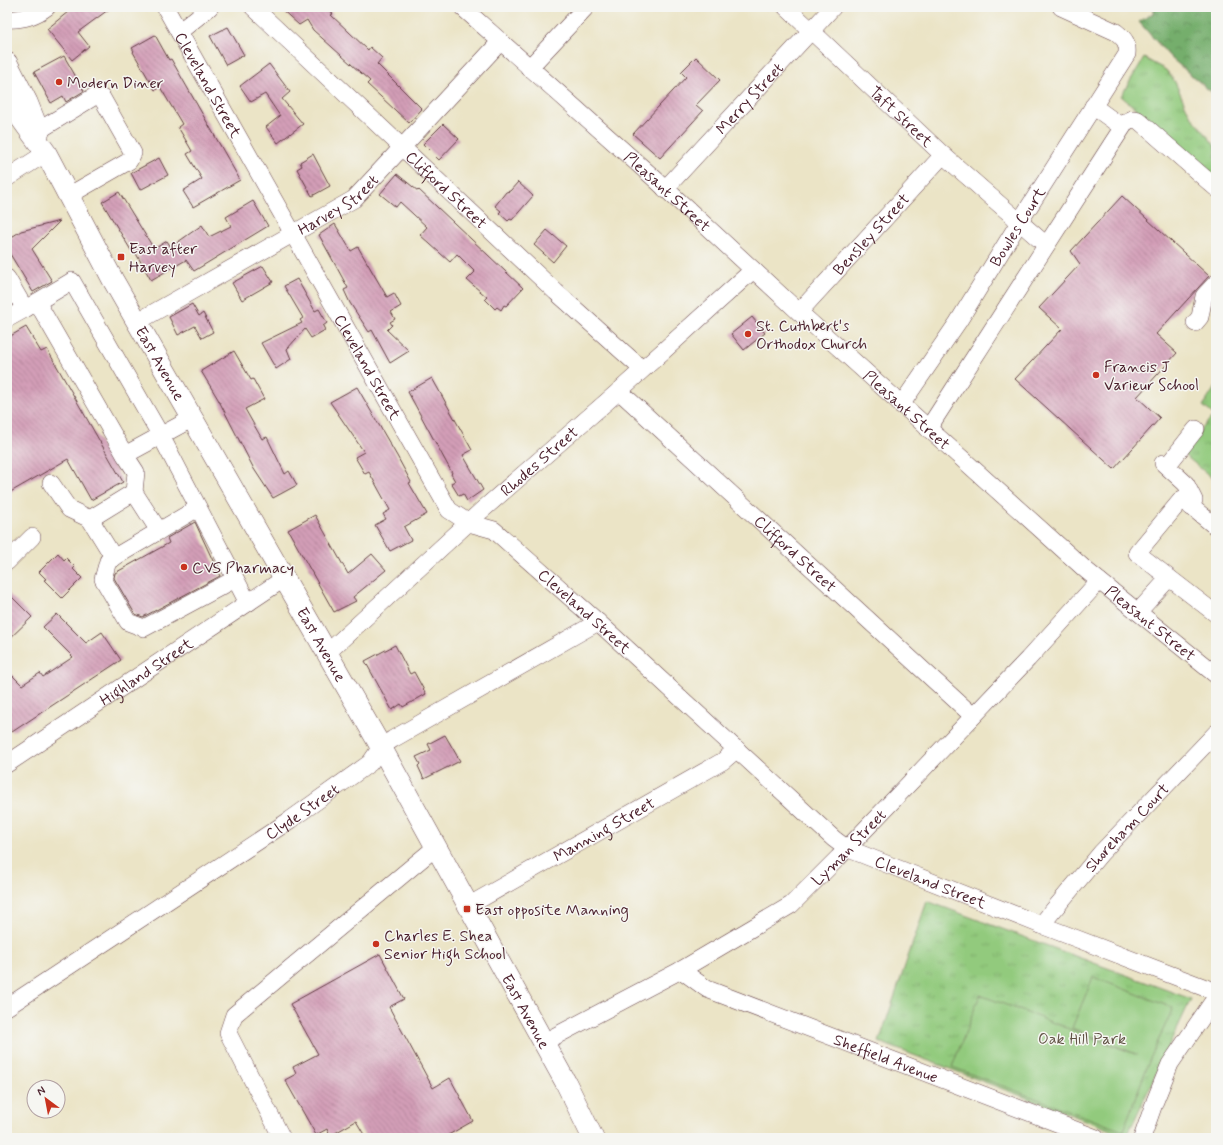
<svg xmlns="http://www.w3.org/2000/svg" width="1223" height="1145" viewBox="0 0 1223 1145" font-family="Mynerve,sans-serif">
	<defs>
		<pattern id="grass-tufts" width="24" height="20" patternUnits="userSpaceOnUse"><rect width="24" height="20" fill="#92ca7d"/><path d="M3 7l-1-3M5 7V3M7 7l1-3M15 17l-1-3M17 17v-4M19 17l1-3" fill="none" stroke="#7fad6c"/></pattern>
		<pattern id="forest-crowns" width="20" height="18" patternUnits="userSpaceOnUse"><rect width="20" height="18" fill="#75ae6c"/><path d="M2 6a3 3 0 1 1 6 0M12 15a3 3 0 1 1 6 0" fill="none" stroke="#628d59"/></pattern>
		<pattern id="building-back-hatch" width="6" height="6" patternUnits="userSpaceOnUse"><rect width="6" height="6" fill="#d39eb7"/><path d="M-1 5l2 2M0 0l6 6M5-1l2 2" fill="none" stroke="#ad8095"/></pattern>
	</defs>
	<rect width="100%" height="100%" fill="#f6f6f2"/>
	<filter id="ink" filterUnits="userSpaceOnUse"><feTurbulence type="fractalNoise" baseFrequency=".025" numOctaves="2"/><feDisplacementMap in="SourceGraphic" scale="8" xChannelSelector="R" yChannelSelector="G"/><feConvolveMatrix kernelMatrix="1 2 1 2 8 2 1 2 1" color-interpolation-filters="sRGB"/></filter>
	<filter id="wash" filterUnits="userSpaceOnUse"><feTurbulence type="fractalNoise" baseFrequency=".012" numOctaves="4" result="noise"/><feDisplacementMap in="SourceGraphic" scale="16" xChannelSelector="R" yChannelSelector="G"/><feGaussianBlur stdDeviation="0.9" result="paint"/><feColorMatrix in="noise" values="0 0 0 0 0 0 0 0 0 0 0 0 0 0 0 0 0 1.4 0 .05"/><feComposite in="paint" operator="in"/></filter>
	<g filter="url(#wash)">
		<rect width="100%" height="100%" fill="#ebe4c6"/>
		<path fill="url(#grass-tufts)" stroke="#6e7454" d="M1144 58 1166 70 1175 82 1189 113 1216 147V177L1121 96Z
			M1216 386V414L1215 416 1203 406Z
			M1211 418 1216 421V481L1182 453Z
			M927 901 1191 999 1127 1136 879 1042Z"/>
		<path fill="url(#forest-crowns)" stroke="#60664c" d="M1155 7H1216V96L1171 58 1139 22 1153 13Z"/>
		<path fill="#92ca7d" stroke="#6e7454" d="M1093 977 1173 1008 1150 1059 1123 1131 952 1067 980 995 1138 1055 1072 1028Z"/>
		<g id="blocks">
			<path fill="url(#building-back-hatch)" d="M74 7H112L78 32 89 46 72 60 47 29Z
				M279 7H331L327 9 333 14 331 15 368 50 370 47 382 58 377 64 422 109 409 123 367 84 370 81 313 30 307 20 299 25Z
				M228 27 244 55 226 65 210 36Z
				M155 35 169 60 171 59 240 180 193 207 183 191 202 179 187 154 192 151 178 127 182 124 160 87 155 90 133 52 134 51 132 48Z
				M64 56 84 91 66 102 63 96 51 103 34 72Z
				M696 57 720 80 696 105 703 111 660 158 633 134 686 77 681 72Z
				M269 64 290 92 282 99 303 124 278 143 266 127 280 116 265 94 251 102 240 86Z
				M443 124 459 139 439 160 423 144Z
				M313 154 330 186 312 196 297 169 302 166 300 162Z
				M159 158 168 175 140 190 131 173Z
				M397 174 418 191 419 190 523 288 506 306 504 305 501 310 497 307 495 309 485 299 487 297 467 280 475 272 457 254 450 262 420 235 427 227 400 202 396 207 380 194Z
				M518 182 533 196 512 220 510 219 508 221 499 213 501 211 495 206 506 192 510 191Z
				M119 192 154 249 167 241 171 247 202 225 209 237 231 226 226 217 253 201 268 226 194 271 186 260 151 280 134 250 132 252 102 202Z
				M1122 196 1209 276 1156 334 1177 353 1137 397 1160 418 1114 469 1015 379 1062 329 1039 308 1080 264 1071 251Z
				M60 221 32 249 52 281 33 292 7 249V240L21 231Z
				M335 224 351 251 358 247 387 297 394 293 401 306 391 312 395 319 390 322 392 325 387 330 409 351 390 363 372 330 369 332 350 303 344 290 348 288 319 235Z
				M547 230 566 246 553 262 534 245Z
				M263 266 273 282 242 300 232 283Z
				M297 279 315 311 319 309 327 323 323 326 325 330 311 338 305 329 287 349 291 359 276 369 261 343 302 323 300 320 303 318 284 286Z
				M192 304 199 316 203 313 213 332 202 338 195 326 178 335 169 317Z
				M752 317 765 333 744 350 731 334Z
				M26 327 41 352 47 349 123 482 91 500 68 459 7 494V338Z
				M234 351 251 380 253 379 264 399 245 409 262 439 267 437 285 474 289 471 297 485 273 498 254 469 218 399 201 371Z
				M432 378 472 450 463 455 483 490 467 501 463 494 459 496 451 483 455 481 451 474 452 473 408 392Z
				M357 387 397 456 411 482 409 483 427 514 404 527 411 540 390 551 375 525 386 519 383 514 390 510 369 472 365 474 355 457 364 452 330 402Z
				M315 515 348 574 372 554 386 570 353 597 356 601 334 612 288 530Z
				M195 522 220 576 143 617 135 614 114 578 115 573 169 543 167 538Z
				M58 553 64 560 66 558 75 567 73 569 82 578 62 598 44 580 46 579 39 572Z
				M7 592 32 617 7 641Z
				M57 614 86 643 102 632 121 660 12 732 7 725V670L22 685 40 673 43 677 73 657 43 627Z
				M395 645 410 674 414 672 426 694 403 707 401 704 392 710 365 661Z
				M445 735 460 761 424 779 418 766 420 764 416 757 431 750 428 744Z
				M380 954 404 999 389 1007 433 1088 450 1078 473 1121 443 1138H366L356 1121 330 1136 327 1129 316 1135 285 1080 296 1074 293 1067 318 1054 290 1004Z"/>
		</g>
	</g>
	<g filter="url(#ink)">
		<use href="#blocks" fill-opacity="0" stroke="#623d42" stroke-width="1"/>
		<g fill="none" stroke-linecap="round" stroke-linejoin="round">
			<g stroke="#623d42" stroke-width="18">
				<g id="minor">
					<path id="s1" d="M165 7 449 510 469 523 494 530 598 622 834 839 846 848 1041 925 1216 992"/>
					<path id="s2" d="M253 7 556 292 642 369"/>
					<path id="s3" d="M462 7 655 179 799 312 1087 571 1216 675"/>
					<path id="s4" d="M786 7 943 155 1046 245"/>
					<path d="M7 19C22 20 35 16 47 7"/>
					<path d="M179 32 210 7"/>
					<path d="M529 68 586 7"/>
					<path d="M1093 106 1122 127"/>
					<path d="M38 131 95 96 102 98 133 153 129 161 68 196"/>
					<path d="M7 178 46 153"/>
					<path id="s5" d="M665 189 833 7"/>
					<path d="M7 278 25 309 37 302 125 455 193 418"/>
					<path d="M37 302 72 281 161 436 248 603"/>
					<path id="s6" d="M799 312 943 155"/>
					<path d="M7 319 25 309"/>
					<path id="s7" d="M137 322 354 199 501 41"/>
					<path d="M1195 323 1200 317 1204 296 1216 283"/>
					<path id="s8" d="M619 391 973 716"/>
					<path id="s9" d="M901 405 958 322 1020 221 1127 54C1128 43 1125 39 1116 32L1061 7"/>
					<path d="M928 429 1126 122 1132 119 1138 120 1216 188"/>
					<path d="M1163 463 1186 484 1194 500 1191 507"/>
					<path d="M1167 466 1196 429"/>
					<path d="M51 483 69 509 90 519 114 558"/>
					<path d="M134 492 159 531"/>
					<path d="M198 508 108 561 103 579 128 622 144 628 235 579"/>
					<path d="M90 519 134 492 136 472 125 455"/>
					<path d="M1216 527 1182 499 1137 553 1216 614"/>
					<path d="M7 562 32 537"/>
					<path d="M1138 612 1169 578"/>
					<path id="s10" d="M327 653 481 511 619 391 753 270"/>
					<path id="s11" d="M7 764 285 578"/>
					<path id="s12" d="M468 906 723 761 737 749"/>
					<path id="s13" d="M1041 925 1101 853 1216 733"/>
					<path id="s14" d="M681 970 707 989 1096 1138"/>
					<path id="s15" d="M7 1007 290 820 370 763 381 747 393 739 598 622"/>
					<path id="s16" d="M544 1042 681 970 791 905 838 858 1028 659 1099 581"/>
					<path d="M282 1138 228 1033 234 1015 436 847"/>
					<path d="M1142 1138 1155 1101 1170 1064 1216 997"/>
				</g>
			</g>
			<g stroke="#623d42" stroke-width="22">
				<g id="major">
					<path d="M7 63 27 102 39 132"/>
					<path id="s17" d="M7 99 46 153 113 280 381 747 566 1083 593 1138"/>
				</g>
			</g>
			<use href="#minor" stroke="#fff" stroke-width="17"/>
			<use href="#major" stroke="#fff" stroke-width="21"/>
		</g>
	</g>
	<g fill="#c8321e" stroke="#f6f6f2" stroke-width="1.5">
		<circle cx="59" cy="82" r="4"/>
		<rect x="117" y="253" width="8" height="8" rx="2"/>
		<circle cx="748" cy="334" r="4"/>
		<circle cx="1096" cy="375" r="4"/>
		<circle cx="184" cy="567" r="4"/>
		<rect x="463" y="905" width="8" height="8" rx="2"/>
		<circle cx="376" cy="944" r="4"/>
	</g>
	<g text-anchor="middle" stroke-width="3" stroke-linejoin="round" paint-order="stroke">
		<g font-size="16" fill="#4a1f2b" stroke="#f6f6f2" text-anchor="start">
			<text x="67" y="88">Modern Diner</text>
			<text x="129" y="254">East after<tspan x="129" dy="18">Harvey</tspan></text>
			<text x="756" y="331">St. Cuthbert's<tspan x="756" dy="18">Orthodox Church</tspan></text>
			<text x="1104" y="372">Francis J<tspan x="1104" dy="18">Varieur School</tspan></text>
			<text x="192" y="573">CVS Pharmacy</text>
			<text x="475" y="915">East opposite Manning</text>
			<text x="384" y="941">Charles E. Shea<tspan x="384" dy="18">Senior High School</tspan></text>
		</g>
		<g font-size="16" fill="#4a1f2b" stroke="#f6f6f2">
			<text dy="6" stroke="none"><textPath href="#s1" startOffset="89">Cleveland Street</textPath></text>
			<text dy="6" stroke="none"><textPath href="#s5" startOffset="124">Merry Street</textPath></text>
			<text dy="6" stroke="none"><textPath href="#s4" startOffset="159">Taft Street</textPath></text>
			<text dy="6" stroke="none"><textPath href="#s2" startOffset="266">Clifford Street</textPath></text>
			<text dy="6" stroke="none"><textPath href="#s3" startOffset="276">Pleasant Street</textPath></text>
			<text dy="6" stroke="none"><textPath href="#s7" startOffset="233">Harvey Street</textPath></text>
			<text dy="6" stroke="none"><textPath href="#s9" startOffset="213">Bowles Court</textPath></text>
			<text dy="6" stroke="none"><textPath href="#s6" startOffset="106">Bensley Street</textPath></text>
			<text dy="6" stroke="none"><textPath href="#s17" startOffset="306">East Avenue</textPath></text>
			<text dy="6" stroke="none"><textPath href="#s1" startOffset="413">Cleveland Street</textPath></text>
			<text dy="6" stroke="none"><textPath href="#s3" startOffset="600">Pleasant Street</textPath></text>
			<text dy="6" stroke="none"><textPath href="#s10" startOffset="286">Rhodes Street</textPath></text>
			<text dy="6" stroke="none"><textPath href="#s8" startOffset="240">Clifford Street</textPath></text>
			<text dy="6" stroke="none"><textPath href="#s1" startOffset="749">Cleveland Street</textPath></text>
			<text dy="6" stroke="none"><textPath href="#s3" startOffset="924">Pleasant Street</textPath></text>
			<text dy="6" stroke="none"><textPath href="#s17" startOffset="630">East Avenue</textPath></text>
			<text dy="6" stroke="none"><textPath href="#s11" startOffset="167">Highland Street</textPath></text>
			<text dy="6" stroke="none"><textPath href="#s15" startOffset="354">Clyde Street</textPath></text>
			<text dy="6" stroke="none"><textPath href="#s13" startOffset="130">Shoreham Court</textPath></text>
			<text dy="6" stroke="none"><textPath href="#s12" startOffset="156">Manning Street</textPath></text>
			<text dy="6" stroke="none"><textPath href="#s16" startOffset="364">Lyman Street</textPath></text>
			<text dy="6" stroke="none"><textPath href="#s1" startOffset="1193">Cleveland Street</textPath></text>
			<text dy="6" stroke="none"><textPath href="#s17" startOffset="1050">East Avenue</textPath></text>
			<text dy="6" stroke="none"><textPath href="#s14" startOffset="224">Sheffield Avenue</textPath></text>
		</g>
		<g font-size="16" fill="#605244" stroke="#f6f6f2">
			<text x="1082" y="1044">Oak Hill Park</text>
		</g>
	</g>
	<rect width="1223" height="1145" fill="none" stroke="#f6f6f2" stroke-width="24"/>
	<g transform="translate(46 1099) rotate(328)"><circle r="19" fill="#f6f6f2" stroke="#b1a0a2"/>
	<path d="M0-3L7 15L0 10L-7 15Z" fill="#c8321e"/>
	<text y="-6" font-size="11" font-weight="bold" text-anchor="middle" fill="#4a1f2b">N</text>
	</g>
</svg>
